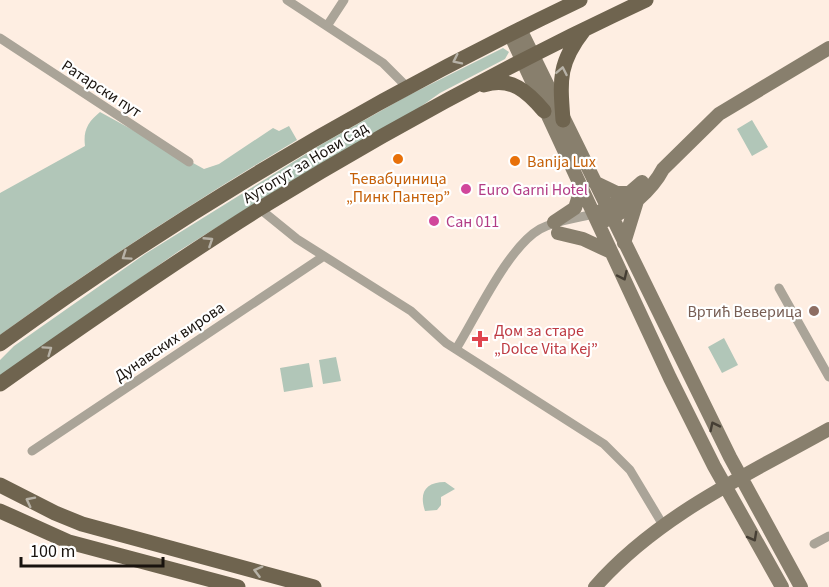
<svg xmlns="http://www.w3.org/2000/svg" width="829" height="587" viewBox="0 0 829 587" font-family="'Source Sans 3',sans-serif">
	<rect width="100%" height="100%" fill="#feeee2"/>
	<path fill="#b1c6b8" d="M503 48 509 52 505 59 440 93 416 110 262 199 179 251 0 376V360L14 346 145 254 322 144 409 95Z
		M100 112 204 169 219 164 273 128 279 131 289 126 297 140C195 201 96 265 0 335V193L85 146C83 130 88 122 100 112Z
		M752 120 768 147 752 156 737 129Z
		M724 338 738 365 722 373 708 347Z
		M336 357 341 381 323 384 319 360Z
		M309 363 313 387 284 392 280 368Z
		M445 482 455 489 441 497V505L437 510 425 511C419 493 425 482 445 482Z"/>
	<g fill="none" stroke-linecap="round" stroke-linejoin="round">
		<path stroke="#aaa498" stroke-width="9" d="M287 0 383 63 406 86
			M327 26 344 0
			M0 38 189 162
			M260 209 297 239 411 311 446 343 604 444 630 470 663 525
			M779 288 829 377
			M456 349C476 317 508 247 540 229 556 220 575 219 593 214
			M32 451 324 256
			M814 544 829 536"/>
		<path stroke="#887f6d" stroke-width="14" d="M520 29 730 457 801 587
			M510 34 670 378 714 466 782 587
			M594 182 617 193H630
			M601 211 620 201 642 182
			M604 221C627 212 652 190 663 169L719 114 829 48
			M554 222 575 208 581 189
			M558 233 583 239 611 252
			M624 243 637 201
			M595 587C658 515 747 475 829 429"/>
		<path stroke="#6f644f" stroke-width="15" d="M484 85C511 76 528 92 544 111
			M563 120C560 80 558 63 584 30
			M0 344C183 211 376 97 580 0
			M0 384C85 324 171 264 259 209 384 132 513 62 646 0
			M0 485 55 513 82 524 314 587
			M0 511 69 542 238 587"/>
	</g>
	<defs><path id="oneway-chevron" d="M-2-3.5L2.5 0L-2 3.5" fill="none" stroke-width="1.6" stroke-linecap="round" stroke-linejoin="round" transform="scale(1.5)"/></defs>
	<g stroke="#b7b2a7">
		<use href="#oneway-chevron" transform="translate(457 60) rotate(154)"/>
		<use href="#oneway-chevron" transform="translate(562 71) rotate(-79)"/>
		<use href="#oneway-chevron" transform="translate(209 241) rotate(-33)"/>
		<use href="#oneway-chevron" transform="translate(126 256) rotate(146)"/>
		<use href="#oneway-chevron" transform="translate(48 350) rotate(-35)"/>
		<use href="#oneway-chevron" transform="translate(30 501) rotate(-153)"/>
		<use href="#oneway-chevron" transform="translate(258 571) rotate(-165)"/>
	</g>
	<g stroke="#453e34">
		<use href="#oneway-chevron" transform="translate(623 276) rotate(65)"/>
		<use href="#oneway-chevron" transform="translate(714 426) rotate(-116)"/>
		<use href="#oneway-chevron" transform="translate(753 537) rotate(61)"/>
	</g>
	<g fill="#e8710a" stroke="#fff" stroke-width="2">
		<circle cx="398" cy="159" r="6"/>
		<circle cx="515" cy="161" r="6"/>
	</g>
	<g fill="#d1479c" stroke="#fff" stroke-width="2">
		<circle cx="466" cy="189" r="6"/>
		<circle cx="434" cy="221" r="6"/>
	</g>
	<circle fill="#8d6e63" stroke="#fff" stroke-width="2" cx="814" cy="311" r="6"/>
	<path fill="#e0444e" stroke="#fff" stroke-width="2" d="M477 330h6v6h6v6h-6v6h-6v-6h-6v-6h6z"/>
	<g text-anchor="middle" stroke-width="4.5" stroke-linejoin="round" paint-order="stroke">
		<g font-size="16" fill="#19130e" stroke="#fff">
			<text transform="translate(102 88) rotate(33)" y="6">Ратарски пут</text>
			<text transform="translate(305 162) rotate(-31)" y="6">Аутопут за Нови Сад</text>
			<text transform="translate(169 341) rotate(-34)" y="6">Дунавских вирова</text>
		</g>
		<g font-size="16" fill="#c56008" stroke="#fff" text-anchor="start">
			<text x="527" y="167">Banija Lux</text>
			<text x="398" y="184" text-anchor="middle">Ћевабџиница<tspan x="398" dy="18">„Пинк Пантер”</tspan></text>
		</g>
		<g font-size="16" fill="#b23c85" stroke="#fff" text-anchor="start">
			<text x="478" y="195">Euro Garni Hotel</text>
			<text x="446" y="227">Сан 011</text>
		</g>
		<g font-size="16" fill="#785e54" stroke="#fff" text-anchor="end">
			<text x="802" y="317">Вртић Веверица</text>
		</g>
		<g font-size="16" fill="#be3a42" stroke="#fff" text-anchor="start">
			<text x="494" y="336">Дом за старе<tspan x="494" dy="18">„Dolce Vita Kej”</tspan></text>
		</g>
	</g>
	<path d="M21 557v9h142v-9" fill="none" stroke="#19130e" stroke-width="3"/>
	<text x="30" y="557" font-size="18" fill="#19130e" stroke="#ffffff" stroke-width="4.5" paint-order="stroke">100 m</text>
</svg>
